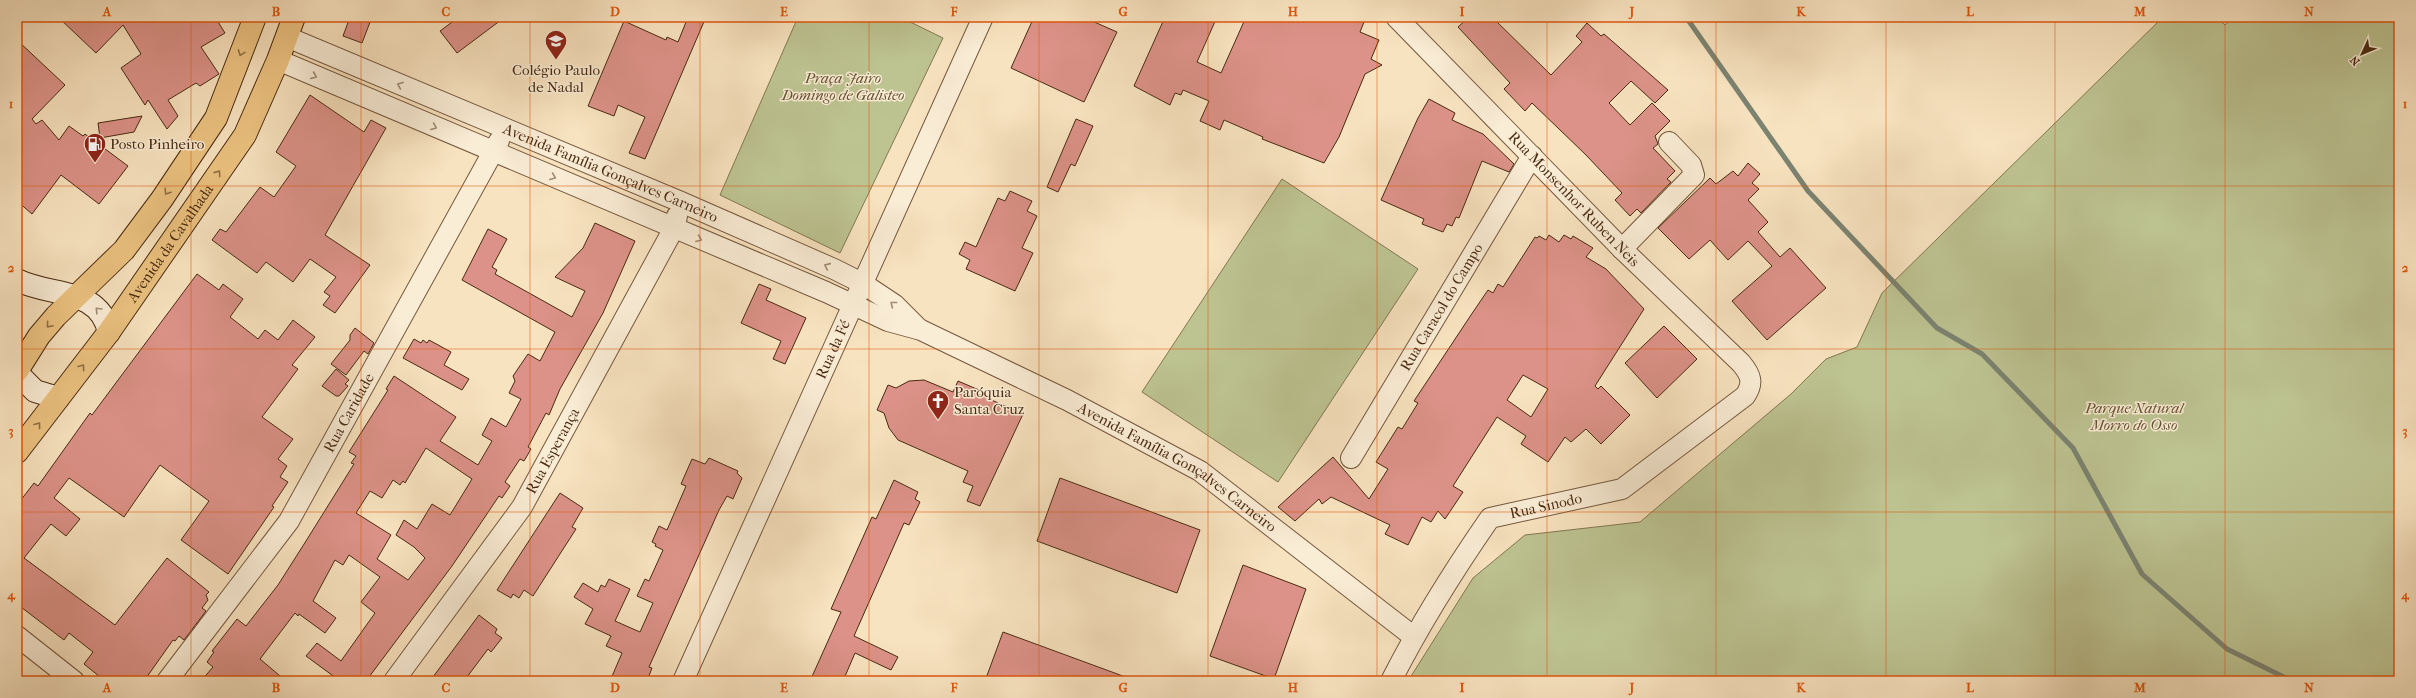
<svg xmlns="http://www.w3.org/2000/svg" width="2416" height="698" viewBox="0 0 2416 698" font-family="'IM FELL French Canon',serif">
	<rect width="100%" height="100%" fill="#f8e3c0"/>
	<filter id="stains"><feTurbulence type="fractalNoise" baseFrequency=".005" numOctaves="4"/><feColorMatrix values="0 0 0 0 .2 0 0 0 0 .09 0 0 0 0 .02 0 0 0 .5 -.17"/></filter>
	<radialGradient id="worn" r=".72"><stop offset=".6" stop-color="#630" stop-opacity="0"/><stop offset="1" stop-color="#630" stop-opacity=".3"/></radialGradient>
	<path fill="#bdc492" stroke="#837752" d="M798 17H900L943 38 840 253 720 195Z
		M2163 17H2216L2225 25 2233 17H2399V681H1408L1473 578 1525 535 1640 522 1791 394 1826 359 1857 347 1882 293Z
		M1282 179 1418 269 1278 482 1142 392Z"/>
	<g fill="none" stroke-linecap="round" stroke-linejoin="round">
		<path stroke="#7b8371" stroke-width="5" d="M1686 17 1808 191 1937 328 1982 354 2073 448 2142 574 2227 649 2292 681"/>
	</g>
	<path fill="#dc9288" stroke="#492a11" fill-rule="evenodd" d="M58 17H215L225 33 201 47 219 74 200 86 196 83 168 100 178 116 167 129 148 100 145 105 121 68 141 54 123 25 96 53Z
		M350 17H372L362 43 343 36Z
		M459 17H505L457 53 440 31Z
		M688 17H706L645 159 629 153 645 117 618 105 614 116 588 106 624 21 666 40 667 37 678 42Z
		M1034 17H1083L1117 32 1084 102 1011 68Z
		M1165 17H1217L1197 62 1221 73 1246 17H1366L1360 32 1379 40 1371 59 1382 65 1365 74 1339 137 1324 163 1262 139 1263 137 1224 120 1220 130 1200 121 1209 101 1183 90 1181 95 1175 93 1170 105 1134 86Z
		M1469 17H1492L1551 75 1582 42 1576 36 1587 23 1601 36 1604 34 1668 90 1655 103 1631 81 1609 103 1630 125 1652 103 1670 121 1655 136 1658 144 1653 148 1675 171 1667 179 1671 182 1641 213 1637 209 1630 216 1615 200 1622 193 1586 155 1532 103 1525 111 1504 89 1510 83 1458 27Z
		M17 40 65 85 32 119 36 124 42 120 59 140 69 126 83 136 85 134 128 166 99 204 61 175 32 214 17 201Z
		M310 95 364 132 371 120 386 128 325 235 370 265 335 313 323 305 330 296 324 292 336 277 310 259 293 282 266 262 257 273 212 240 220 229 226 232 260 187 274 197 296 166 276 152Z
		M1429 99 1455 113 1452 120 1483 134 1514 164 1509 172 1482 161 1459 218 1456 217 1452 226 1447 224 1443 232 1422 224 1424 219 1381 200 1418 118Z
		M142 116 134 132 100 138 98 123Z
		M1076 119 1093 126 1075 166 1071 164 1058 192 1047 187Z
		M1748 163 1760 174 1752 183 1759 189 1748 200 1768 222 1758 232 1780 257 1790 248 1826 288 1767 340 1732 301 1772 266 1748 241 1728 260 1710 240 1689 259 1658 228 1710 178 1716 184 1733 171 1738 176Z
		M1010 191 1032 201 1027 211 1037 216 1022 248 1033 253 1015 291 966 269 970 260 959 254 965 242 976 247 998 198 1005 201Z
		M595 223 635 241 603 313 560 389 549 415 546 413 528 447 531 449 524 461 520 459 505 482 510 486 502 498 499 496 452 566 366 681H340L306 656 317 643 341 661 375 613 361 602 380 577 349 555 343 565 335 560 313 601 336 618 325 633 299 614 298 616 295 613 260 659 286 681H201L213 667 207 662 214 652 212 651 237 619 246 626 278 585 306 541 354 464 351 463 356 456 349 452 388 390 386 389 394 376 456 417 440 441 478 465 492 441 482 435 491 418 506 427 521 399 509 393 515 381 513 376 528 354 540 361 555 332 462 280 488 229 507 239 492 267 497 270 495 274 572 317 585 291 555 277 583 248ZM426 448 472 479 450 515 432 504 417 529 404 520 396 535 414 547 425 558 408 580 377 559 391 535 356 513 370 491 382 498 393 480 400 485 403 481 405 483Z
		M1549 235 1559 242 1564 235 1571 239 1573 236 1593 248 1586 257 1606 269 1644 309 1595 386 1598 389 1601 386 1630 415 1601 444 1586 429 1571 442 1565 437 1548 462 1521 444 1526 436 1497 417 1453 486 1463 492 1445 519 1438 511 1431 522 1422 517 1408 545 1385 534 1390 525 1331 497 1322 504 1319 499 1295 521 1278 507 1333 457 1369 499 1388 469 1376 462 1398 427 1402 429 1418 403 1414 401 1471 315 1488 290 1493 293 1498 284 1503 287 1535 237 1537 238 1539 236 1546 240ZM1523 375 1548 389 1531 417 1507 400Z
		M197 274 219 290 223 284 243 299 230 317 258 339 265 330 278 340 293 320 315 337 292 365 298 369 262 417 293 439 278 459 287 466 280 477 288 482 272 506 274 507 228 574 181 540 209 501 160 465 124 517 69 478 54 498 80 519 66 536 51 524 24 558 115 625 167 558 209 592 206 595 208 600 202 608 206 611 184 640 179 636 175 641 173 640 144 681H105L84 664 93 652 69 633 64 640 17 604V505L34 483 38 486 90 413 92 415Z
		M759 284 771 289 766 300 806 318 785 364 773 359 781 341 741 323Z
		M1664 326 1697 359 1657 398 1625 363Z
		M355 328 374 343 368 354 364 351 346 375 331 364 350 340V335Z
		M414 339 421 343 423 340 427 343 429 340 451 352 444 365 469 379 462 390 403 358Z
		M336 369 349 380 345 384 348 386 339 396H336L322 386Z
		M924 380 953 392 958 381 979 390 978 394 1023 414 980 506 967 501 973 486 963 482 968 471 898 440 889 428 884 413 877 410 888 385 896 388 909 381Z
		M709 458 738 471 737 473 742 478 733 499 727 496 719 510 649 667 652 668 647 681H610L622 653 606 646 611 636 585 624 593 609 574 597 583 583 598 592 601 585 605 587 609 579 630 589 615 621 640 632 653 603 637 596 645 579 649 581 663 550 655 546 656 544 652 542 659 526 667 530 686 486 681 484 692 459 705 464Z
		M1060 478 1200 530 1177 593 1037 541Z
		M894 480 918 492 915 499 920 502 909 525 904 523 854 636 898 657 891 670 855 653 843 681H810L841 612 831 609 872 517 876 519Z
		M560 493 583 508 572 527 576 529 533 596 524 590 519 598 513 594 511 598 497 590Z
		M1243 565 1306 589 1274 679 1210 656Z
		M479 615 497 629 495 633 502 638 491 652 488 649 464 681H430Z
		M1003 632 1131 679V681H985Z"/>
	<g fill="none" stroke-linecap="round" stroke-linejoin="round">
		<g stroke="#75583d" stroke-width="22">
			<g id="street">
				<path id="s1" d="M287 37 681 202 834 269 862 283 895 305 919 329"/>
				<path id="s2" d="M278 60 826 292 888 321 921 330 1067 400 1200 471 1414 637"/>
				<path d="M1622 249 1694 175 1691 165 1669 142"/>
				<path id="s3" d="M1351 458 1532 156"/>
				<path d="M17 636 74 681"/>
				<path id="s4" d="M167 681 289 521 499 141"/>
				<path id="s5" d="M394 681 522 507 674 228 677 216"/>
				<path id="s6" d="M683 681 983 17"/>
				<path id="s7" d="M1391 681C1420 624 1454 570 1490 518L1622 489 1745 396C1754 383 1751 375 1741 363L1622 249 1396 17"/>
			</g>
		</g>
		<g stroke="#492a11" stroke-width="24">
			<path id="secondary" d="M17 280C51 297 99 287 109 332
				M17 373 35 391 58 398"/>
		</g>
		<g stroke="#492a11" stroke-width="24">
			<g id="primary">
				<path d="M17 371 39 336 56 316 124 250 162 199 216 118 255 17"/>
				<path id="s8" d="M17 452 109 332 245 135 278 60 294 17"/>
			</g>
		</g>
		<use href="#street" stroke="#faedd6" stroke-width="20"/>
		<use href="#secondary" stroke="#faedd6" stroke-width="22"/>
		<use href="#primary" stroke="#ecc280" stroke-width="22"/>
	</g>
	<defs><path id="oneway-chevron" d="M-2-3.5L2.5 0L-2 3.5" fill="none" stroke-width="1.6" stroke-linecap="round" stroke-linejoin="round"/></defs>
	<g stroke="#926e43">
		<use href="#oneway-chevron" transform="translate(241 53) rotate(111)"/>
		<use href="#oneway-chevron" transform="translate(218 173) rotate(-55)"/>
		<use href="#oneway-chevron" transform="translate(167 192) rotate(123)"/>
		<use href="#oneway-chevron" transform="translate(49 325) rotate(131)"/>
		<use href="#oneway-chevron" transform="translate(82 367) rotate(-53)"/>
		<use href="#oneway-chevron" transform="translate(38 425) rotate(-53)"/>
	</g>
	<g stroke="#a28c74">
		<use href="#oneway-chevron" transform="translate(314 76) rotate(23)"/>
		<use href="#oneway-chevron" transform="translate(400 85) rotate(-157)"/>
		<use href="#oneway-chevron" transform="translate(434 127) rotate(23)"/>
		<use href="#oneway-chevron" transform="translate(553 177) rotate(23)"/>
		<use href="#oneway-chevron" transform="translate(699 239) rotate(23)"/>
		<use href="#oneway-chevron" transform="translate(827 266) rotate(-156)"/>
		<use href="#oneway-chevron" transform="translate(893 304) rotate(-142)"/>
		<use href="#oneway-chevron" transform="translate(98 310) rotate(-134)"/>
	</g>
	<path fill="none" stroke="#e0570c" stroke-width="1" stroke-opacity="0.55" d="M191 17V681M361 17V681M530 17V681M700 17V681M869 17V681M1039 17V681M1208 17V681M1377 17V681M1547 17V681M1716 17V681M1886 17V681M2055 17V681M2225 17V681M17 186H2399M17 349H2399M17 512H2399"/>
	<defs>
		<g id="school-pin" transform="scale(1.15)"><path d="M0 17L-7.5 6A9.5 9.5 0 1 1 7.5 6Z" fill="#8f2418" stroke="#faedd6"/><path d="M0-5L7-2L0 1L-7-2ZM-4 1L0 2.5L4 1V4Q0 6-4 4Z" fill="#fff"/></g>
		<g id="fuel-pin" transform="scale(1.15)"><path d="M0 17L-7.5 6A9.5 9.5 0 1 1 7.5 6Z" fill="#8f2418" stroke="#faedd6"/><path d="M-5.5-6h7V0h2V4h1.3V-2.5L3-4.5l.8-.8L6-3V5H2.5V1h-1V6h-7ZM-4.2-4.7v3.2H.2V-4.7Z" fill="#fff"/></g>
		<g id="church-pin" transform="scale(1.15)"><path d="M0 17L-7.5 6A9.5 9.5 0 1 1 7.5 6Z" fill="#8f2418" stroke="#faedd6"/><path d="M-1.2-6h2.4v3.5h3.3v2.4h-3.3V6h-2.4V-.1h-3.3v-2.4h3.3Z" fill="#fff"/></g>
	</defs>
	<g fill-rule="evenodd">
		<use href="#school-pin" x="556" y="41"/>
		<use href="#fuel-pin" x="95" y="144"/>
		<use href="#church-pin" x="938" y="401"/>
	</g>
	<g text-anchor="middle" stroke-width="3" stroke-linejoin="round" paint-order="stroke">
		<g font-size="15" fill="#492a11" stroke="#faedd6" text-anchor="start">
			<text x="556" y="75" text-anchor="middle">Colégio Paulo<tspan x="556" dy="17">de Nadal</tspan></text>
			<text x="110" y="149">Posto Pinheiro</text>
			<text x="954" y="397">Paróquia<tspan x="954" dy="17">Santa Cruz</tspan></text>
		</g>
		<g font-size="15" font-style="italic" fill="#665031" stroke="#faedd6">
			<text x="843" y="83">Praça Jairo<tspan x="843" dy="17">Domingo de Galisteo</tspan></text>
			<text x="2134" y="413">Parque Natural<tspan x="2134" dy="17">Morro do Osso</tspan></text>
		</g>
		<g font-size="15" fill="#492a11" stroke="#faedd6">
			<text dy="5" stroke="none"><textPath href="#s1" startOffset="351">Avenida Família Gonçalves Carneiro</textPath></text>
			<text transform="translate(1574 199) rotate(46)" y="5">Rua Monsenhor Ruben Neis</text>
			<text dy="5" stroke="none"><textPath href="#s8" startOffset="259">Avenida da Cavalhada</textPath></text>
			<text dy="5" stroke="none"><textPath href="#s3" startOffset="176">Rua Caracol do Campo</textPath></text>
			<text dy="5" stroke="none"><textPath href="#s6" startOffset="364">Rua da Fé</textPath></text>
			<text dy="5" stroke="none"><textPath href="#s4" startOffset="325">Rua Caridade</textPath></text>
			<text dy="5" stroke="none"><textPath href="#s5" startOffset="280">Rua Esperança</textPath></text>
			<text dy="5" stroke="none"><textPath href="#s2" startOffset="989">Avenida Família Gonçalves Carneiro</textPath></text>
			<text dy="5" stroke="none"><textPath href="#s7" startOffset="248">Rua Sinodo</textPath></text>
		</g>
	</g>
	<rect width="2416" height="698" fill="none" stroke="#f8e3c0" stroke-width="44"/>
	<g transform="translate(2362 54) rotate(226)" stroke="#faedd6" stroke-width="3" paint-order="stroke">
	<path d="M0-3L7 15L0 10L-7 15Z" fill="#492a11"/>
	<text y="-6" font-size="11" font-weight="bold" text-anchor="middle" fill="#492a11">N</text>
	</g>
	<rect x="22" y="22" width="2372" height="654" fill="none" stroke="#e0570c" stroke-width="1.5"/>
	<g font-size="13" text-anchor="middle" font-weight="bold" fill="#e0570c">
		<text x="107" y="16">A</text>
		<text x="276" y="16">B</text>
		<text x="446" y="16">C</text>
		<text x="615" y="16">D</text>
		<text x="784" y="16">E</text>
		<text x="954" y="16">F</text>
		<text x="1123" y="16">G</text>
		<text x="1293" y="16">H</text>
		<text x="1462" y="16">I</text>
		<text x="1632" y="16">J</text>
		<text x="1801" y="16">K</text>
		<text x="1970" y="16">L</text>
		<text x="2140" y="16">M</text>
		<text x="2309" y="16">N</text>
		<text x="11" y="108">1</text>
		<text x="2405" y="108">1</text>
		<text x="11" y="272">2</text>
		<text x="2405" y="272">2</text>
		<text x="11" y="435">3</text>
		<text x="2405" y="435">3</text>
		<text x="11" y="599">4</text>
		<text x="2405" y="599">4</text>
		<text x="107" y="692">A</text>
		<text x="276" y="692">B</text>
		<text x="446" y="692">C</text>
		<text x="615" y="692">D</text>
		<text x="784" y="692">E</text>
		<text x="954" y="692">F</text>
		<text x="1123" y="692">G</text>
		<text x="1293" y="692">H</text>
		<text x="1462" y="692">I</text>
		<text x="1632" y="692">J</text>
		<text x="1801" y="692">K</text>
		<text x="1970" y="692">L</text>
		<text x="2140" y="692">M</text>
		<text x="2309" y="692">N</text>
	</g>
	<rect width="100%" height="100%" filter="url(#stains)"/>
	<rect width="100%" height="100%" fill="url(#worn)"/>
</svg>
